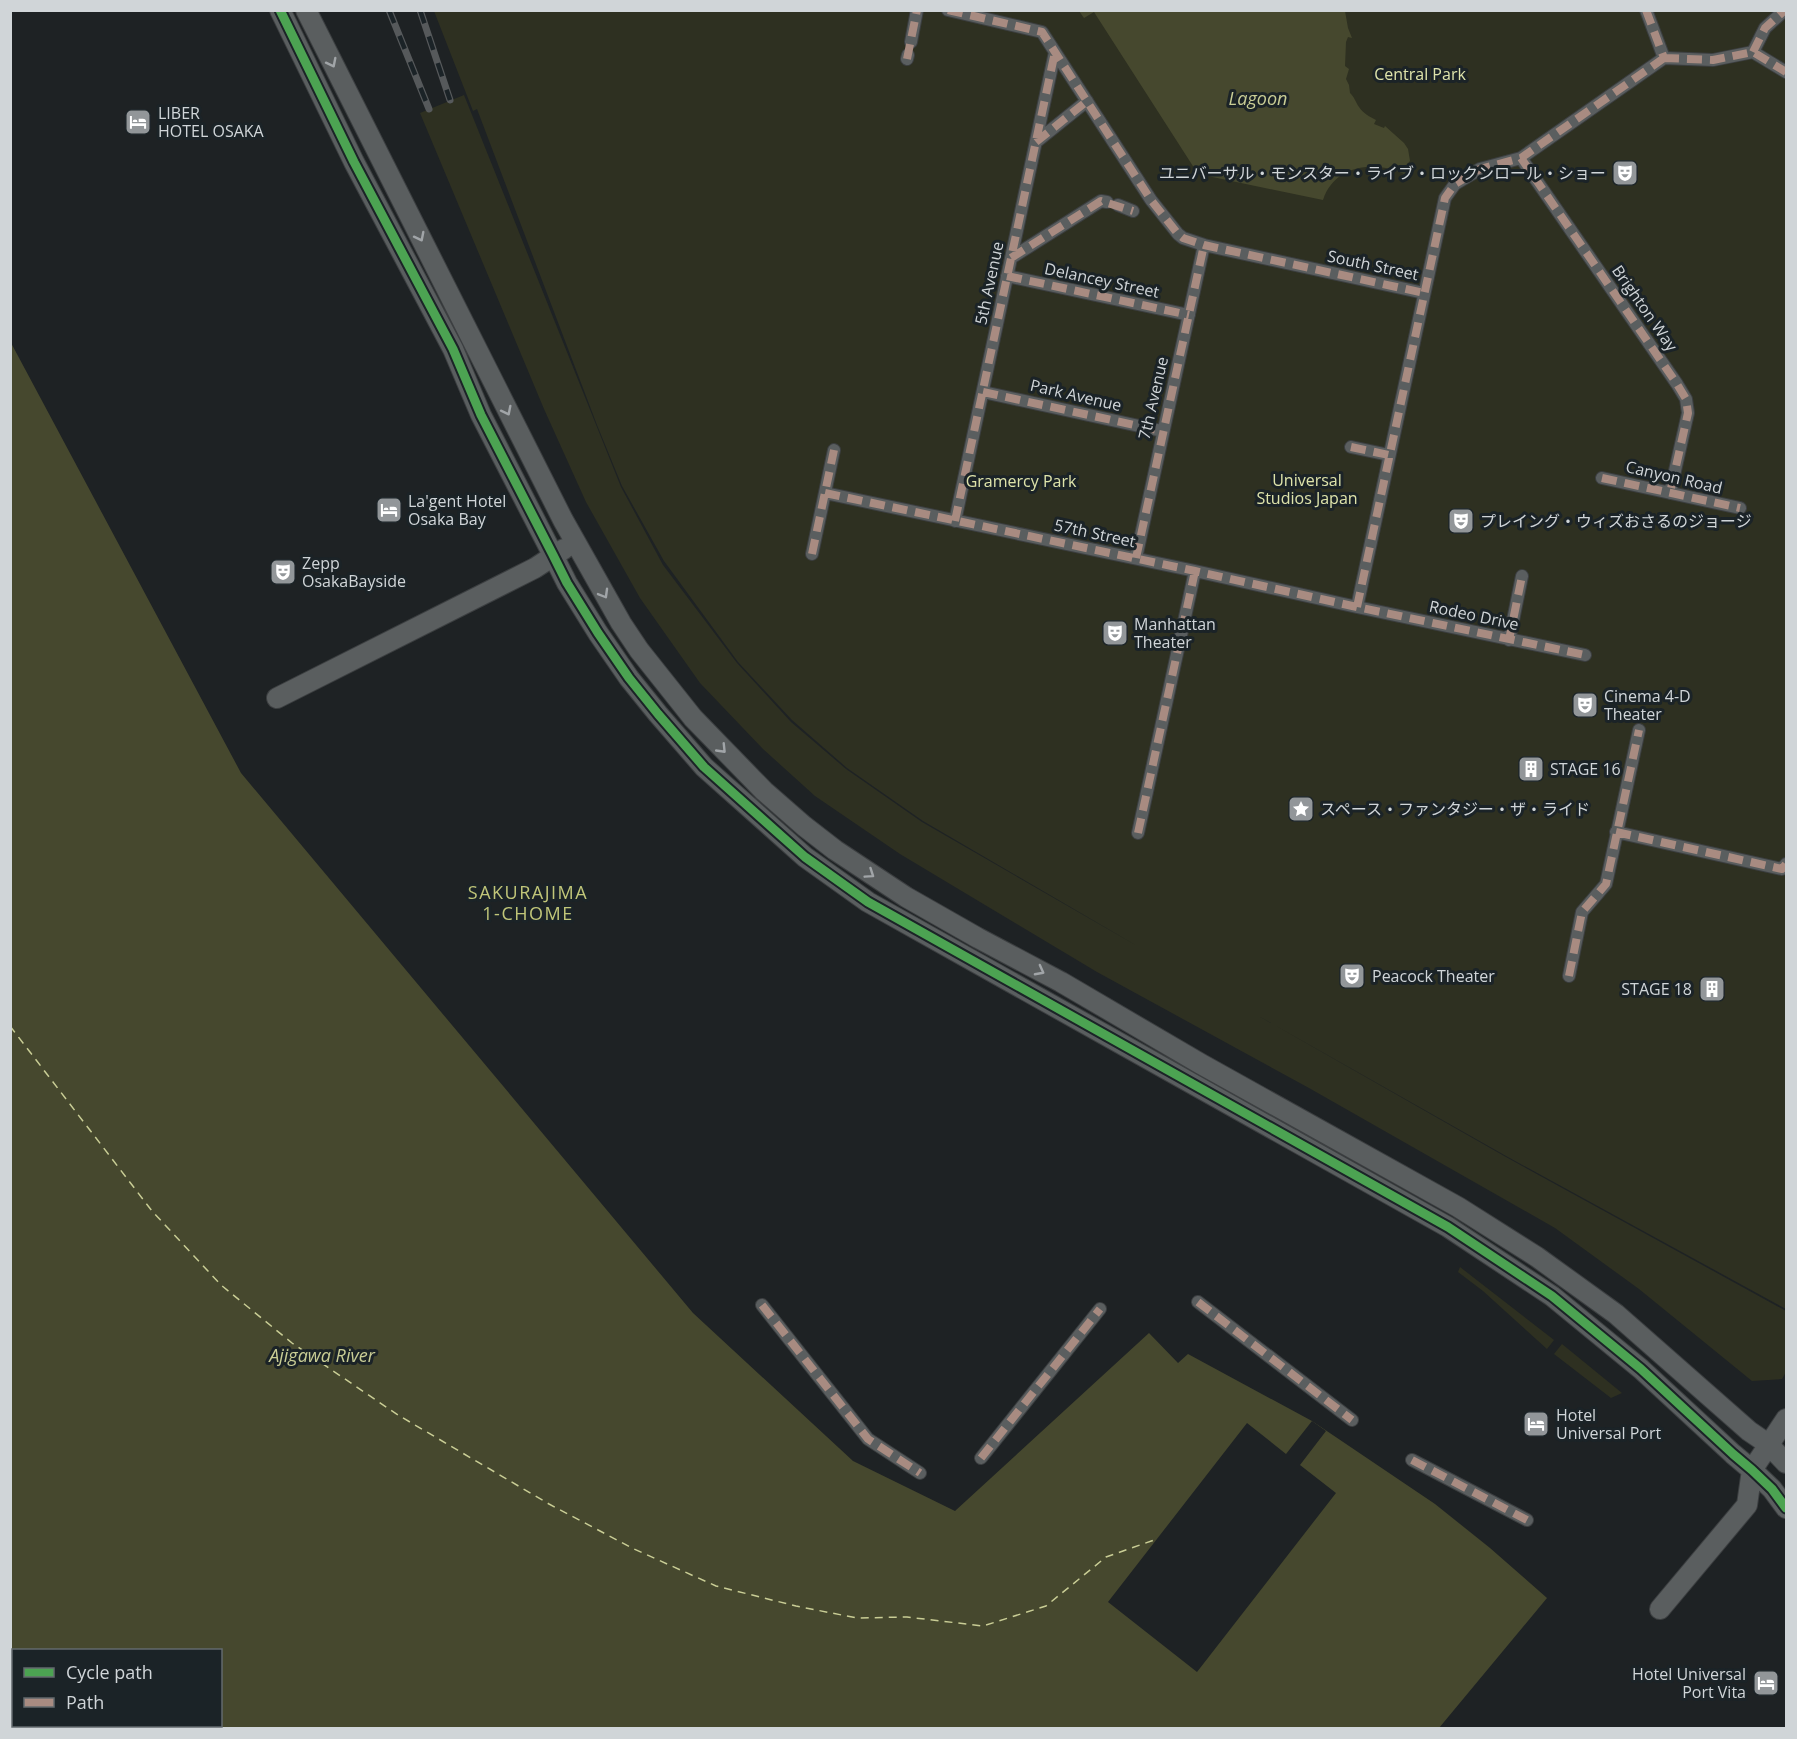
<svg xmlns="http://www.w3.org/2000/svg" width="1797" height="1739" font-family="'Open Sans','Noto Sans JP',sans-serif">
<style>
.green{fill:#2e3021}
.water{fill:#46482e;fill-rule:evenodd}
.pier{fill:#1e2224}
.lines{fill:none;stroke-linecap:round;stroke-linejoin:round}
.ferry{stroke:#c9cd95;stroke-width:1.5;stroke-dasharray:8 6;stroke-linecap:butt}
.pedestrian-casing{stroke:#3c3f41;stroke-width:14}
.tertiary-casing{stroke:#3c3f41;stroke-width:22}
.pedestrian{stroke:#5a5e5f;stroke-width:12}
.tertiary{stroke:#5a5e5f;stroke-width:20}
.rail-casing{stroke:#56595b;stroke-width:7}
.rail{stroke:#1b2327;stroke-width:4.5;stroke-dasharray:14;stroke-linecap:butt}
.quiet{stroke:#a88b81;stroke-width:8;stroke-dasharray:15 8;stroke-linecap:butt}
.cycleway-casing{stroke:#1b2327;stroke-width:13}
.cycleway{stroke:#4ca352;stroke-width:9}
.oneway{stroke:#a1a5a8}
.labels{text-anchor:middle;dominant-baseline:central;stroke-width:6;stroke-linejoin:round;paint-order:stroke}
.park-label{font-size:16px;fill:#dee3aa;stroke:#1b2327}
.poi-label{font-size:16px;fill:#d0d5d8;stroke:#1b2327;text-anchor:start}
.street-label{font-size:16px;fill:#d0d5d8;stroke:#1b2327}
.water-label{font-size:18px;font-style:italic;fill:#c9cd95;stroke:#1b2327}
.neighbourhood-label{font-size:18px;letter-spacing:1.5px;fill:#c1c679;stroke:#1b2327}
</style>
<rect width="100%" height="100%" fill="#1e2224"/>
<!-- green -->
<path class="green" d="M434,11H1786V1309L1506,1156L1255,1014L1506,1157L1786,1311V1372L1782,1379L1752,1381L1639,1289L1555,1228L1309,1088L1097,972L900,854L815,796L763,749L700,683L640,598L586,502L544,409L420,113L464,95L621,487L663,565L737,663L791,722L846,769L922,822L1139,947L923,821L847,768L792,720L738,662L664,561L622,486L597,425L477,109L473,111Z
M1460,1267L1554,1340L1547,1349L1483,1291L1458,1272Z
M1562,1344L1622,1393L1611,1398L1554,1354Z"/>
<!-- water -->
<path class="water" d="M1079,11H1345L1348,28L1352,38L1348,37L1346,42L1345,66L1349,69L1346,79L1349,85L1350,93C1355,98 1355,101 1359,107C1363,113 1370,117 1376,120L1374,124L1384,128L1385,126L1404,143L1408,149L1410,161L1407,164V171H1410L1408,176C1378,160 1335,163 1323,200L1198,174L1094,12L1084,18Z
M10,341L241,773L693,1313L853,1461L955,1511L1149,1333L1178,1363L1188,1354L1312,1421L1435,1504L1490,1548L1547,1598L1439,1728H11ZM14,1650H220V1726H14Z"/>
<!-- pier -->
<path class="pier" d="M1312,1421L1326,1431L1300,1465L1336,1493L1197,1672L1108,1602L1247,1423L1286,1454Z"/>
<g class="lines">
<!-- ferry -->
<path class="ferry" d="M10,1026L152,1211L221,1285L292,1343L398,1415L549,1504L634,1549L716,1586L796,1606L857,1618L907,1617L983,1626L1046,1606L1106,1557L1157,1539"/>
<!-- pedestrian casing -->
<g class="pedestrian-casing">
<path id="pedestrian" d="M948,10L1042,32L1151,200L1178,234L1183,238L1204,245L1424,293
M1646,10L1664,58
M911,42L917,10
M1753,52L1765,28L1785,10
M1664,58L1713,60L1753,52L1786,72
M907,59L908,55
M1036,142L1087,101
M1521,158L1677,384L1686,399L1688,413L1670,493
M1118,205L1133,211
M1011,258L1101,201L1107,202
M1007,276L1189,315
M983,392L1162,431
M1351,447L1389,455
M1602,478L1740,508
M825,493L1195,571L1357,607L1585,655
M955,521L1055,52
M812,554L834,450
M1136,558L1204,245
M1357,607L1445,198L1455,184L1480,169L1521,158L1664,58
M1509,640L1522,576
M1616,832L1782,869L1786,864
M1138,833L1195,571
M1569,976L1582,912L1606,884L1639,730
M1198,1302L1352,1420
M762,1305L868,1439L920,1473
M981,1458L1100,1309
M1412,1460L1527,1520"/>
</g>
<!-- tertiary casing -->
<g class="tertiary-casing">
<path id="tertiary" d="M280,10L354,162L453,349L481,415L553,555L567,583L598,633L629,678L658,714L704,767L805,857L868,902L1448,1227L1552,1296L1641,1369L1733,1454L1752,1470L1772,1489L1786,1508
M306,10L563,520L621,623L639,650L693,718L764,791L804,826L835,850L906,897L978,938L1061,982L1201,1064L1458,1207L1537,1257L1616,1314L1749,1431L1768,1444L1786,1463
M277,698L535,568L564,549
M1660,1609L1747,1505L1752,1470L1786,1419"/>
</g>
<!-- pedestrian -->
<use href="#pedestrian" class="pedestrian"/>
<!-- tertiary -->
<use href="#tertiary" class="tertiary"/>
<!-- rail casing -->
<g class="rail-casing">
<path id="rail" d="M389,10L429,109
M420,10L450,100"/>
</g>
<!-- rail -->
<use href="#rail" class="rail"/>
<!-- quiet -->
<path class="quiet" d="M948,10L1042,32L1151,200L1178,234L1183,238L1204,245L1424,293
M1646,10L1664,58
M1753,52L1765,28L1785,10
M1664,58L1713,60L1753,52L1786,72
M907,59L917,10
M1036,142L1087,101
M1521,158L1677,384L1686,399L1688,413L1670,493
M1011,258L1101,201L1133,211
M1007,276L1189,315
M983,392L1162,431
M1351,447L1389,455
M1602,478L1740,508
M825,493L1195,571L1357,607L1585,655
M955,521L1055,52
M812,554L834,450
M1136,558L1204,245
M1357,607L1445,198L1455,184L1480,169L1521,158L1664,58
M1509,640L1522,576
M1616,832L1782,869L1786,864
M1138,833L1195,571
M1569,976L1582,912L1606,884L1639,730
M1198,1302L1352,1420
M762,1305L868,1439L920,1473
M981,1458L1100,1309
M1412,1460L1527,1520"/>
<!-- cycleway casing -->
<g class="cycleway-casing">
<path id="cycleway" d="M280,10L354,162L453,349L481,415L553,555L567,583L598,633L629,678L658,714L704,767L805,857L868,902L1448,1227L1552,1296L1641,1369L1733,1454L1752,1470L1772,1489L1786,1508"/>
</g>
<!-- cycleway -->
<use href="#cycleway" class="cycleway"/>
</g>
<!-- one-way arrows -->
<defs><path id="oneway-chevron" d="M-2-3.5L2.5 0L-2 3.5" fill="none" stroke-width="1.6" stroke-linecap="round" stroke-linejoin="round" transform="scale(1.5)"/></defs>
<g class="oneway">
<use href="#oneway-chevron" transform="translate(332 63) rotate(63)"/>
<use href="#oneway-chevron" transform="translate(420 237) rotate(63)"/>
<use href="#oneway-chevron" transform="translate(507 411) rotate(63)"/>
<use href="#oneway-chevron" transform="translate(604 594) rotate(60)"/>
<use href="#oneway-chevron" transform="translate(722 749) rotate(46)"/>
<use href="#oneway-chevron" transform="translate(870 874) rotate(34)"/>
<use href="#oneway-chevron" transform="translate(1040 971) rotate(28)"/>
</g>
<!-- icons -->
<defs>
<g id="hotel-square" transform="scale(1.35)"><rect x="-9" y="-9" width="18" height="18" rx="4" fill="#929699" stroke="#1b2327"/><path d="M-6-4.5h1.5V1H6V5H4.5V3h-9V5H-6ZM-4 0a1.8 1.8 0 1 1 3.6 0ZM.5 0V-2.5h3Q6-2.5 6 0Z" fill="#fff"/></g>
<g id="theatre-square" transform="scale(1.35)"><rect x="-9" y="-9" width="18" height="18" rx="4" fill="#929699" stroke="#1b2327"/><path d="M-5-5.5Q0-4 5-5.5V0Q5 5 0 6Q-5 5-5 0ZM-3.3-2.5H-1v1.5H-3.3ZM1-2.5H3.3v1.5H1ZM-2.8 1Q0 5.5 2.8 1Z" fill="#fff"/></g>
<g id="building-square" transform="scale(1.35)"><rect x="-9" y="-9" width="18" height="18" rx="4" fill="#929699" stroke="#1b2327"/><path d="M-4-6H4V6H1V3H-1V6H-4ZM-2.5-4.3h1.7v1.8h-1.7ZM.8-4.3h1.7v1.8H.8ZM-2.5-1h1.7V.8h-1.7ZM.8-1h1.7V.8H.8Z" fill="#fff"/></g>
<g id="sight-square" transform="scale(1.35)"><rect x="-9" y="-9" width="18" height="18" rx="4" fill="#929699" stroke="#1b2327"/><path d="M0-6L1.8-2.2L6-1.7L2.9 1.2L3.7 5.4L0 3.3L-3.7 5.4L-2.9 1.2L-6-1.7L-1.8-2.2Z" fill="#fff"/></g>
</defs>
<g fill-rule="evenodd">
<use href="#hotel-square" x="138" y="122"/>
<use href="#theatre-square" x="1625" y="173"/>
<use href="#hotel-square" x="389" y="510"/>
<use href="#theatre-square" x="1461" y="521"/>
<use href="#theatre-square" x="283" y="572"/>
<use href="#theatre-square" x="1115" y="633"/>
<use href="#theatre-square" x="1585" y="705"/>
<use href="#building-square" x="1531" y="769"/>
<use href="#sight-square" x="1301" y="809"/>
<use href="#theatre-square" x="1352" y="976"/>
<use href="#building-square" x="1712" y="989"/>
<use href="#hotel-square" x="1536" y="1424"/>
<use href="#hotel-square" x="1766" y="1683"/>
</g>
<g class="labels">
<!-- park labels -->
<g class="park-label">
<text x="1420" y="74">Central Park</text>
<text x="1307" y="480">Universal<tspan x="1307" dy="18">Studios Japan</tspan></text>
<text x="1021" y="481">Gramercy Park</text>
</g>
<!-- poi labels -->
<g class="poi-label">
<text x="158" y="113">LIBER<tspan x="158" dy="18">HOTEL OSAKA</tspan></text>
<text x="1606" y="173" text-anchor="end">ユニバーサル・モンスター・ライブ・ロックンロール・ショー</text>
<text x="408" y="501">La'gent Hotel<tspan x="408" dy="18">Osaka Bay</tspan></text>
<text x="1480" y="521">プレイング・ウィズおさるのジョージ</text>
<text x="302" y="563">Zepp<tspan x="302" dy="18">OsakaBayside</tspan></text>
<text x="1134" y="624">Manhattan<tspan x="1134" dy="18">Theater</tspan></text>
<text x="1604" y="696">Cinema 4-D<tspan x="1604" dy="18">Theater</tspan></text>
<text x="1550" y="769">STAGE 16</text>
<text x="1320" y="809">スペース・ファンタジー・ザ・ライド</text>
<text x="1372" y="976">Peacock Theater</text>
<text x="1692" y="989" text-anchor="end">STAGE 18</text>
<text x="1556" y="1415">Hotel<tspan x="1556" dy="18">Universal Port</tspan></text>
<text x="1746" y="1674" text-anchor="end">Hotel Universal<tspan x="1746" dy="18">Port Vita</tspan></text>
</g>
<!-- street labels -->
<g class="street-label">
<text transform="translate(1373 265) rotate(12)">South Street</text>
<text transform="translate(1102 280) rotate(12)">Delancey Street</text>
<text transform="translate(989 283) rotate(-78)">5th Avenue</text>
<text transform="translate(1645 308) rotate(55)">Brighton Way</text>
<text transform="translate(1076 395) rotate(13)">Park Avenue</text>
<text transform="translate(1153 398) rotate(-77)">7th Avenue</text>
<text transform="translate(1674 477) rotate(13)">Canyon Road</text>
<text transform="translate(1095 533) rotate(12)">57th Street</text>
<text transform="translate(1474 615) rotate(12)">Rodeo Drive</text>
</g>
<!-- water labels -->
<g class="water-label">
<text x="1258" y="98">Lagoon</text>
<text x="322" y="1355">Ajigawa River</text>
</g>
<!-- neighbourhood labels -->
<g class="neighbourhood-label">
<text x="528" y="892">SAKURAJIMA<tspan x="528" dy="21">1-CHOME</tspan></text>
</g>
</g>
<!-- border -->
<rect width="1797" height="1739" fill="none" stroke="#d0d5d8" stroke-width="24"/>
<!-- legend -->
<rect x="12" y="1649" width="210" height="78" fill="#1b2327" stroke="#636a6e" stroke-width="1.5"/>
<rect x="24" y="1668" width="30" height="9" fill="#4ca352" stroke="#636a6e" stroke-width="1.5"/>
<text x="66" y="1679" font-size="18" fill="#d0d5d8">Cycle path</text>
<rect x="24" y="1698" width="30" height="9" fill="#a88b81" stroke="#636a6e" stroke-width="1.5"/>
<text x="66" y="1709" font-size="18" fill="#d0d5d8">Path</text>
</svg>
